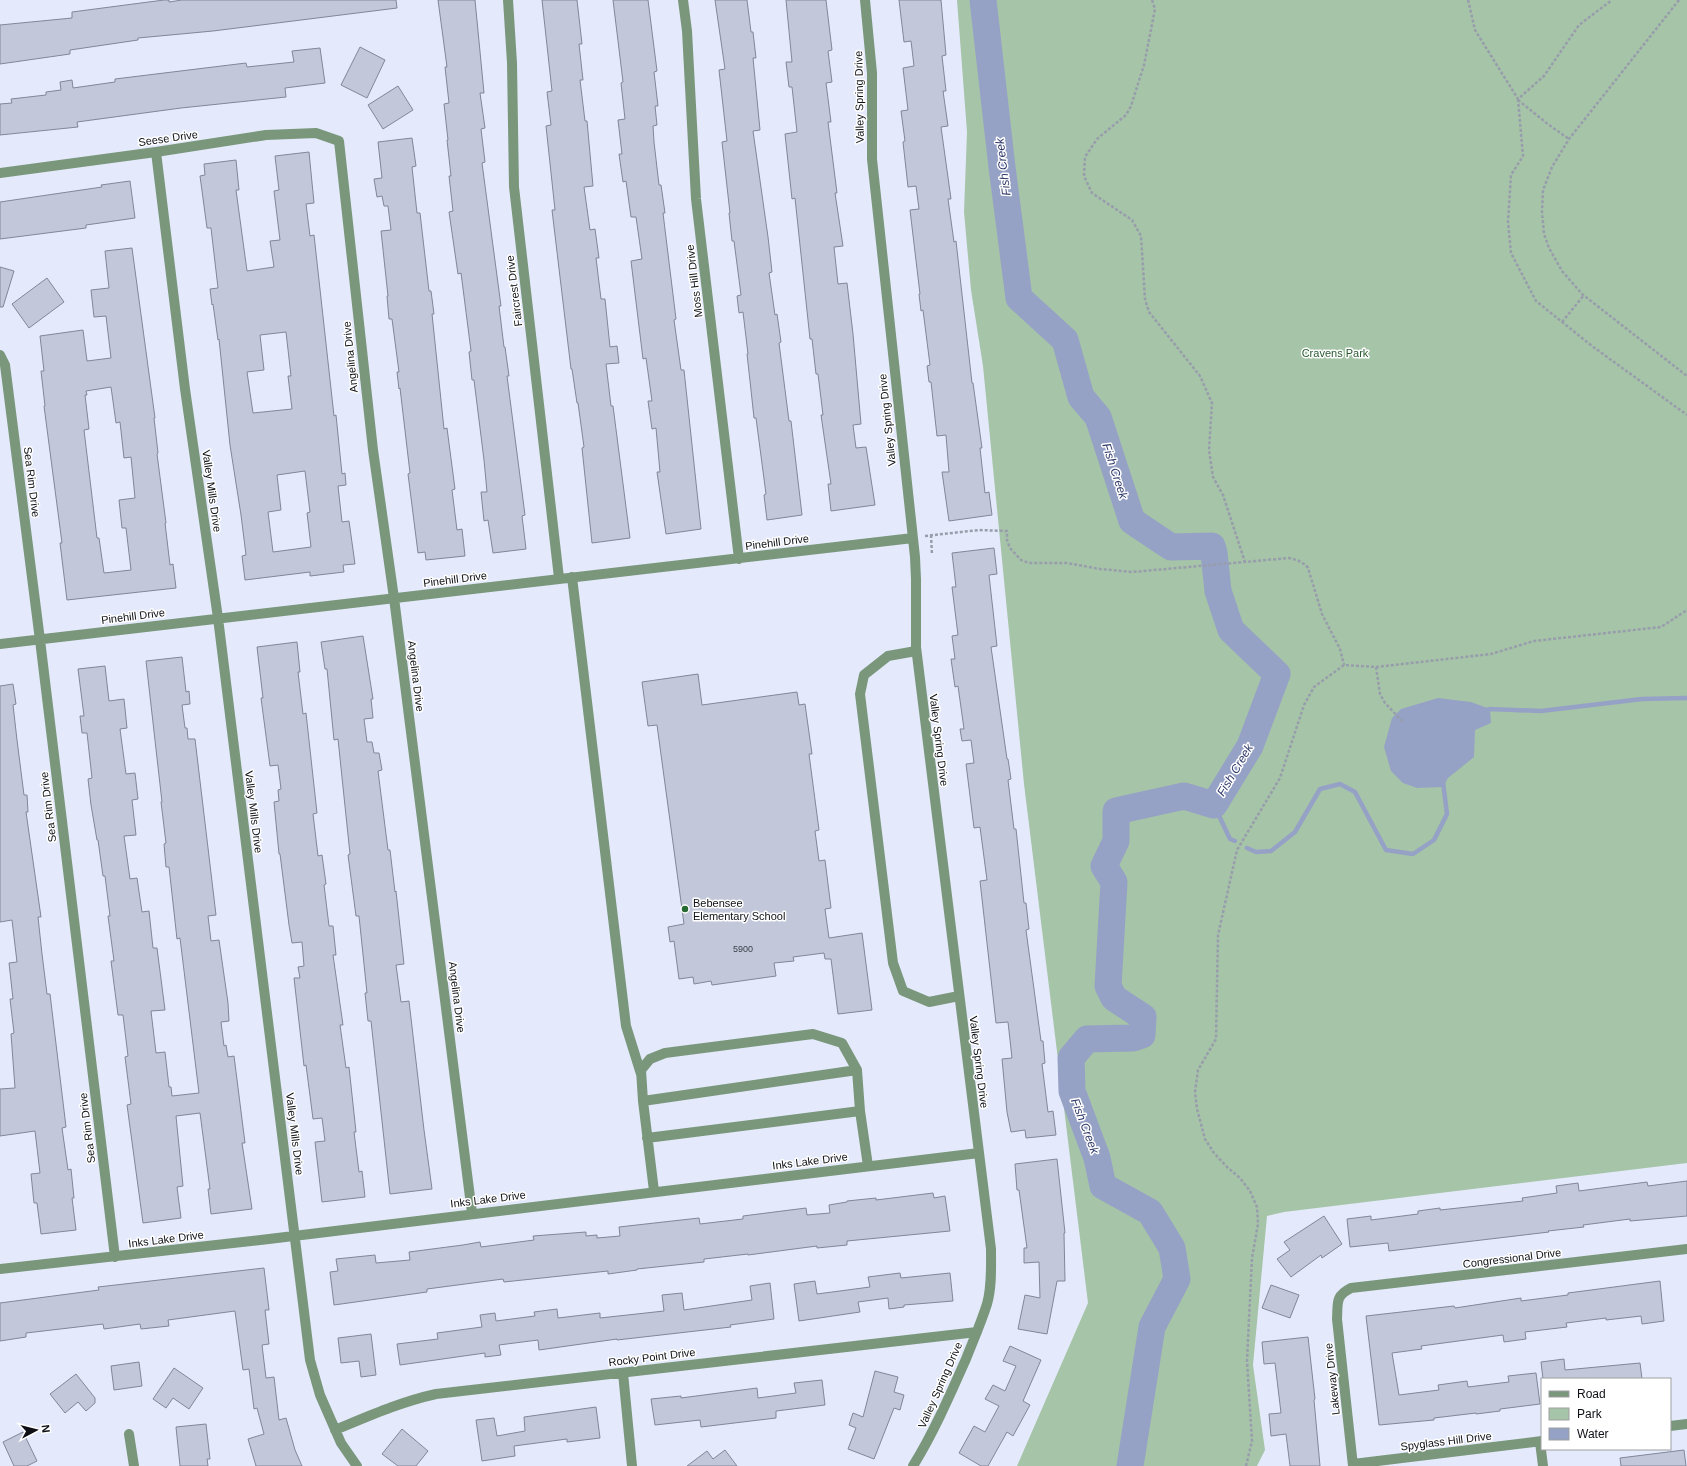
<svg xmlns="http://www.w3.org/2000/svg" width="1687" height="1466" font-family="Helvetica,sans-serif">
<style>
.green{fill:#a6c4a8}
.water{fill:#96a1c6}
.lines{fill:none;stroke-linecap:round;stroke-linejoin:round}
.stream{stroke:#96a1c6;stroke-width:4.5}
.river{stroke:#96a1c6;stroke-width:27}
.building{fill:#c2c8da;stroke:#818798;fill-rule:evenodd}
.path{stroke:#989dab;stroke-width:2.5;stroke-dasharray:3 2;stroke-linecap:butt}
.minor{stroke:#7a977c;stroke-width:10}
.poi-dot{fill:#276933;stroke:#fff;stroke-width:1.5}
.labels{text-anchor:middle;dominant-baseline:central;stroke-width:3;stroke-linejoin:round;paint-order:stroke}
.number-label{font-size:9px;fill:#3a3d46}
.street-label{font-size:11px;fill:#0d0f15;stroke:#fff}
.park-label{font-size:11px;fill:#28582f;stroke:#fff}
.poi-label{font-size:11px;fill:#0d0f15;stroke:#fff;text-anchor:start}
.water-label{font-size:12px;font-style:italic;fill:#2e3969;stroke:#fff}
</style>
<rect width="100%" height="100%" fill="#e4eafc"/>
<!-- green -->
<path class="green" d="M957,0H1687V1163L1284,1212L1267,1216L1253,1365L1265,1450L1257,1466H1017L1088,1303L1024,784L983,366L971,290L964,212L967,132Z"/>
<!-- water -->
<path class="water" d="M1438,698L1471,702L1490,709L1491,723L1475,730L1474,757L1448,778L1443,787L1417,788L1403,783L1391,771L1384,747L1392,718L1401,709Z"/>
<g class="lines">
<!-- stream -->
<path class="stream" d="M1484,711L1490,709L1541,711L1642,699L1687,698
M1214,805L1230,839L1235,841
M1247,848L1256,852L1271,851L1295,832L1320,789L1340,784L1355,792L1386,850L1413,854L1434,840L1447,814L1443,782"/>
<!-- river -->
<path class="river" d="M983,0L1002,167L1019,298L1065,340L1081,397L1098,417L1132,521L1171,547L1212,546L1214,553L1218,591L1231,630L1277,674L1250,746L1214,805L1184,796L1116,811V841L1104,866L1114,882L1108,986L1114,998L1143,1017L1142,1035L1133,1038L1087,1039L1071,1058L1072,1091L1097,1158L1103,1186L1150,1212L1172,1248L1177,1279L1152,1327L1130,1466"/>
</g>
<!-- building -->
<path class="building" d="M164,0H169V2L182,0H396L397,8L213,31L138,38V40L70,50V54L0,64V25L72,18V12Z
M438,0H475L484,93H480L485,128L481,129L485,162L482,163L501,306H499L504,347H505L509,376H507L525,515L522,516L526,549L493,553L488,520L484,521L481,492H487L484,460L474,380H472L469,352L471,351L461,273L458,274L449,212L453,211L449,176H451L447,140H448L444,104L449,103L445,67H447Z
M542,0H577L582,44H579L583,80H580L585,121H587L593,186L584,187L590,230L595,229L599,258H596L601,299H605L610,347L617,346L619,363L606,364L611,406H613L630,538L592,543L582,448L584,447L578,403H577L572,369H571L552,210H555L546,126L551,125L547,92L552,91Z
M613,0H648L657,71L654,72L658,106H655L657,125L653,126L654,142L659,185H661L665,213H663L676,319L674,320L681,370H684L701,529L666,534L657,472H660L656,428L652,429L648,401H652L646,358L643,359L631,261L642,259L636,217H631L626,181L623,182L619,154H622L618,120L625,119L621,83L623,82Z
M715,0H747L751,32H753L756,58H753L760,130L753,131L768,237L772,272L769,273L775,315L777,314L781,342L779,343L789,421H791L802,515L767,520L764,495L766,494L756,418H754L751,390L747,354H748L743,312L739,313L737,296L741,295L734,241H732L729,213H730L722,142L727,141L719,70L725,69Z
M786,0H826L832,50L828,51L832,82L826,83L831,122H828L837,193H835L843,246L834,247L838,284L847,283L853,334L861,424L853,425L856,448L866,447L875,505L831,511L828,484H831L821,415H823L818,374H816L812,339H810L795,198L792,199L785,134L797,132L792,87H789L786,62H792Z
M899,0H941L946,55L942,56L946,91H943L948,126L941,127L951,199H948L954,242L956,241L972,383H973L978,419L982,448H980L985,493L989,492L992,515L949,521L942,472H949L946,435L937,436L931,382H929L927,366L930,365L923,310L921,311L919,294H920L910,210L919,209L916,186L908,187L903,142L905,141L901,111L908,110L903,68L914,66L911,41L904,42Z
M360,47L385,60L367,98L341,85Z
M320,48L325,83L285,88L286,97L181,108L77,122L78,127L0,135V104L12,103L11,99L46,95V92L61,90L60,82L72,80L73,88L115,82V79L246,63L247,67L294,62L292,51Z
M398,86L413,110L383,129L368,105Z
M412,138L416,166L412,167L417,213H420L429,291H431L434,314H432L444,429L447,428L455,489L452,490L457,530L462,529L465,556L426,560L425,552L418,553L408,474L410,473L400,388L399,389L397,372H399L392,319H389L387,296H388L381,231L391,230L388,206H384L382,196L377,197L374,179L382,178L378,142Z
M309,152L314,203L306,204L310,236L314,235L334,416L336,415L342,474L345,473L346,485L338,486L342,522L349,521L355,564L343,565L344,572L310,576V572L245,580L242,556L246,555L241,515L230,445L219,339L218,340L213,304L212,305L210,289L218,288L211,228H207L200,176L205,175L204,164L236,160L239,190H236L247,271L274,267L270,241L280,240L274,191L279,190L275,156ZM286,332L291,376H288L292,409L253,413L247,372L264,370L260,335ZM305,471L310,512L307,513L311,547L273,552L268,512L281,510L277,475Z
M130,181L135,218L86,225V228L0,239V202L102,187L101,185Z
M132,248L155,418H154L158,453L157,454L166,523H165L170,565L173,564L176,588L67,600L60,543H62L44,406H45L41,371H44L40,336L83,330L87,361L111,358L106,316L94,317L91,290L109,288L105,251ZM111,387L116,423L120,422L124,458L131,457L135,498L119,500L122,528H126L131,570L104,573L99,538H97L84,430L89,429L85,395H87L86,391Z
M0,267L14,271L3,307H0Z
M47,278L64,302L29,328L12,304Z
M994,548L997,574L989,575L997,646L991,647L1007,759H1008L1011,779L1008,780L1014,829H1016L1024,903H1026L1029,929L1026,930L1041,1041H1043L1045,1063L1042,1064L1048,1112L1053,1111L1056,1135L1026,1138L1025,1130L1011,1132L1007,1112L1002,1059L1012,1058L1008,1022L996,1023L980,881L987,880L980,827L974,828L966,764L974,763L971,740L962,741L960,729H964L958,686L955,687L951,659H955L952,636L958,635L952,587H956L952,553Z
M363,636L373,699H371L373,718L364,719L367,742H372L374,753H379L382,770L378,771L388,850H390L395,892L396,891L404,964L396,965L401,1002L409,1001L424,1130L432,1189L390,1194L371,1021H368L365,993H367L359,916H356L348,855L350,854L338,739L334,740L327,669H325L321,642Z
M297,642L300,672H298L303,714L306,713L317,813L313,814L318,856L322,855L326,884L324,885L329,926H333L336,955H333L343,1025H340L346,1068L349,1067L356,1132H354L359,1172L362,1171L365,1197L322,1202L315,1142L325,1141L322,1118L313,1119L306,1065L304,1066L294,978H300L298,967L304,966L302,942L292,943L289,925L280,854H279L274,802L279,801L278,790L281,789L278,765L270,766L261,698H263L257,647Z
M182,657L186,692L189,691L190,704L182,705L185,728H187L188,739H195L216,915L208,916L211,941L219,940L228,1003L229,1021L221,1022L224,1046L226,1045L228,1057L234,1056L245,1143H242L252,1209L211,1214L208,1189H210L200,1113L176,1116L183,1186L177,1187L181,1218L143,1223L127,1105L131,1104L125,1057L128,1056L123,1015H118L111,961H114L108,916H110L105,876H103L98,840H97L91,805L88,779L92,778L87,733H82L80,716H84L78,669L105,666L109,701L124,699L127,728L120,729L126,774L135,773L138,799L132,800L136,835L124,836L130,879L137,878L142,912L149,911L153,948H157L165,1010L151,1011L156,1053L165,1052L169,1087H171L172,1096L199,1093L180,938L177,939L169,867H166L164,844L166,843L161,802H162L146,661Z
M698,674L702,705L797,692L799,705L805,704L812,754H809L819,830L815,831L819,861L825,860L831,908L825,909L829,938L862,933L872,1010L838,1014L831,959H825L824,953L793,957L794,961L774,963L776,976L712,985L711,981L694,984L693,977L679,979L674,941L670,942L668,927L684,924L657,725L648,726L642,682Z
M13,684L16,704L13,705L17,740L24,795H27L28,812H26L41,917H38L42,954L47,994H50L66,1127L62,1128L68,1170L71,1169L74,1198H72L76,1230L41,1234L37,1203H34L31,1174L40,1173L35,1131L0,1136V1089L15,1088L11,1034L14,1033L10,999H13L9,963L17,962L12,920L0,922V686Z
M1057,1159L1065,1233H1064L1065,1281H1057L1047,1334L1018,1329L1025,1295L1040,1298L1039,1262L1024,1263V1248H1027L1019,1190H1017L1015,1164Z
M1687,1181V1216L1630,1221V1219L1583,1225L1584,1227L1548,1231L1549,1232L1389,1251L1388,1243L1350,1247L1347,1219L1371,1216V1220L1418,1214V1211L1440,1208V1210L1523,1201L1522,1198L1557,1193L1556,1186L1578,1183L1579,1191L1647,1182L1648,1186Z
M933,1193L934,1198L945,1196L950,1231L847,1241V1245L817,1248V1246L748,1255V1254L704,1259V1262L637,1269V1270L608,1274V1271L504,1282L503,1279L427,1289V1292L334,1305L330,1272L338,1271L336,1259L375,1255L376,1263L410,1260L409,1252L463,1245L480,1242L481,1247L534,1240L533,1236L586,1232V1236L597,1235V1238L620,1236L619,1227L699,1218L700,1224L743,1219V1216L806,1208L807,1215L830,1213L829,1205L847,1202V1201L876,1198V1200Z
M1324,1216L1342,1244L1322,1258L1321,1255L1291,1277L1277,1259L1290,1250L1284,1242Z
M264,1268L269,1310H265L269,1344L262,1345L266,1378L274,1377L279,1420L286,1418L295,1450L302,1466H256L248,1439L264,1434L257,1408L254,1409L249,1369L243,1370L235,1311L168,1320L169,1326L141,1329L140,1324L104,1329L103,1324L26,1333V1337L0,1341V1303L99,1290L98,1287Z
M900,1273L901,1278L950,1273L953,1301L904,1305V1307L889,1309L888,1298L858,1302L860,1312L799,1321L794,1284L815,1281L817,1294L870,1287L868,1277Z
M1660,1281L1664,1321L1642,1324L1641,1316L1606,1320V1318L1566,1323L1567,1327L1525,1332L1526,1339L1504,1342L1503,1335L1421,1346L1422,1349L1392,1353L1399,1395L1439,1390L1438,1385L1467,1381L1468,1387L1509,1382L1508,1376L1536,1373L1540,1404L1500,1409V1411L1476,1414V1413L1434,1418V1420L1379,1425L1366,1316L1454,1306L1455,1308L1521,1298V1301L1568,1295V1293Z
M770,1283L774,1319L730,1325L731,1327L617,1340V1339L539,1350L538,1340L499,1345L501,1355L485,1357V1353L400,1365L397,1344L438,1339L437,1333L482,1327L480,1315L495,1313L496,1321L535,1316L534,1312L557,1309L558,1318L600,1313V1318L664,1311L662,1295L682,1293L684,1310L752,1300L750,1286Z
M1271,1285L1299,1295L1290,1318L1262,1308Z
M371,1334L376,1375L361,1377L359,1361L341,1363L338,1338Z
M1308,1337L1315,1399L1314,1400L1320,1466H1290L1286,1434L1271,1436L1269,1414L1281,1413L1275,1363L1264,1364L1262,1342Z
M1010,1346L1041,1360L1023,1401L1030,1405L1013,1436L1007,1432L988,1466H981L959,1453L974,1426L985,1432L999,1406L985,1399L993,1385L1005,1391L1016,1366L1003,1361Z
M1564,1359L1565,1370L1640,1363L1642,1379H1543L1541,1362Z
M139,1362L142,1386L114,1390L111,1366Z
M174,1368L203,1388L189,1409L173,1398L166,1408L153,1399Z
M875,1371L898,1377L894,1392L904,1395L900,1410L894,1408L874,1459L848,1449L856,1428L849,1425L853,1413L863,1417Z
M76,1374L95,1398V1403L86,1411L78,1402L65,1413L50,1394Z
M822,1380L825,1405L776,1411V1418L701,1427L700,1420L655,1425L651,1399L681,1396V1398L757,1388L758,1398L796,1393L794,1383Z
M596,1407L600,1438L567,1442V1439L514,1446L515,1456L482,1461L476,1420L494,1418L497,1436L525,1431L524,1417Z
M206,1424L210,1459H207L208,1466H180L176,1427Z
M402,1429L428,1451L416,1466H398L382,1454Z
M23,1432L37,1461L27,1466H14L3,1442Z
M725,1450L737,1466H687L707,1451L713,1459Z
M1684,1450L1686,1466H1621L1620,1458Z"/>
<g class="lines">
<!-- path -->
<path class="path" d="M1152,0L1155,9L1144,65L1131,106L1126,115L1097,139L1085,157L1084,176L1092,193L1132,220L1141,236L1145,299L1149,312L1200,376L1212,403L1209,450L1213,477L1223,495L1245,562
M1468,0L1475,30L1518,99L1544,76L1579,25L1612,0
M1679,0L1569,139L1552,167L1543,190L1542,212L1544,234L1549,248L1562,271L1582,294L1687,376
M1518,99L1523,156L1511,175L1508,222L1511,253L1536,301L1592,346L1687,415
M1518,100L1549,125L1569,139
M1562,322L1584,295
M931,535L932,555
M925,536L979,530L1007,531V540L1010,548L1021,560L1029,563H1067L1100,569L1132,572L1289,558C1298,560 1303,562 1308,568L1322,614L1340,649L1344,665
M1376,667L1380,694L1385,703L1404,723
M1246,1466L1252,1441L1247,1361L1252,1258L1258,1224L1257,1207L1250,1191L1240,1178L1227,1167L1214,1153L1205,1139L1197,1109L1195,1092L1198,1070L1216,1039L1218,935L1237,850L1280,778L1304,705L1314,687L1344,665L1376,667L1491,654L1534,641L1661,627L1687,610"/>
<!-- minor -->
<path class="minor" d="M508,0L512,63L514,187L559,578
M683,0L687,31L696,199L739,559
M865,0L872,73V159L915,557L916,579V647L991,1249C991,1267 992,1287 987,1304C981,1323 973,1341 966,1359C950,1395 934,1432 913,1466
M156,152L185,389L218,618L310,1360L320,1395L341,1443L357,1466
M0,173L156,152L266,135L316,133L339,141L373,450L394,598L472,1213
M0,355L5,365L40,640L115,1257
M572,577L626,1026L641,1074
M0,644L913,538
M916,651L888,656L864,675L860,694L893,963L903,991L929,1002L959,996
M643,1101L857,1070
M647,1138L860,1111
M654,1191L643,1101L641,1070L650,1059L665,1053L813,1034L842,1043L857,1070L860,1111L868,1166
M0,1269L269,1239L979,1153
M623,1373L632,1466
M1670,1426L1687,1424
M335,1430C369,1416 400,1402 436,1394L977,1332
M129,1434L134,1466
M1540,1442L1543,1466
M1353,1464L1542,1441
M1353,1466L1337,1319C1338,1303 1335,1296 1351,1288L1687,1249"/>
</g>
<!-- markers -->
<circle class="poi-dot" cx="685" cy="909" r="4"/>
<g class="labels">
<!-- number labels -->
<g class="number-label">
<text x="743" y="949">5900</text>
</g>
<!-- street labels -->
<g class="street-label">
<text transform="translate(859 97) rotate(-91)">Valley Spring Drive</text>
<text transform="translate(168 138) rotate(-8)">Seese Drive</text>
<text transform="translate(694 281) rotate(-97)">Moss Hill Drive</text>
<text transform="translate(514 291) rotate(-97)">Faircrest Drive</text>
<text transform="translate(350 357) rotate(-96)">Angelina Drive</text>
<text transform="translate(887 420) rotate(-96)">Valley Spring Drive</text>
<text transform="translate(32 482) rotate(83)">Sea Rim Drive</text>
<text transform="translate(212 491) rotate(82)">Valley Mills Drive</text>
<text transform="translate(777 542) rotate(-7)">Pinehill Drive</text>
<text transform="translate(455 579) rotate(-7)">Pinehill Drive</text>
<text transform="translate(133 616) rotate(-7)">Pinehill Drive</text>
<text transform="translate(416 676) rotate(83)">Angelina Drive</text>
<text transform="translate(939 740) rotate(83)">Valley Spring Drive</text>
<text transform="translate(48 807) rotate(-97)">Sea Rim Drive</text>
<text transform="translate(254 812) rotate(83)">Valley Mills Drive</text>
<text transform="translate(457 997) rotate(83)">Angelina Drive</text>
<text transform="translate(979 1062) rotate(83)">Valley Spring Drive</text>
<text transform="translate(87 1128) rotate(-97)">Sea Rim Drive</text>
<text transform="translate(295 1134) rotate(83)">Valley Mills Drive</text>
<text transform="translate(810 1161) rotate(-7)">Inks Lake Drive</text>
<text transform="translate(488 1199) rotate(-7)">Inks Lake Drive</text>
<text transform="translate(166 1239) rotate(-7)">Inks Lake Drive</text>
<text transform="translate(1512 1258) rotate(-7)">Congressional Drive</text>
<text transform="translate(652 1357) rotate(-7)">Rocky Point Drive</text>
<text transform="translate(1332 1379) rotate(-96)">Lakeway Drive</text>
<text transform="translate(940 1385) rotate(-66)">Valley Spring Drive</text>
<text transform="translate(1446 1441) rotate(-7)">Spyglass Hill Drive</text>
</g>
<!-- park labels -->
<g class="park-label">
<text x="1335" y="353">Cravens Park</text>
</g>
<!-- poi labels -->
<g class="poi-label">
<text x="693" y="903">Bebensee<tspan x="693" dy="13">Elementary School</tspan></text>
</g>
<!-- water labels -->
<g class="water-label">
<text transform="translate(1003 167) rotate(-97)">Fish Creek</text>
<text transform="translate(1115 471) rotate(72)">Fish Creek</text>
<text transform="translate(1235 770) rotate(-59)">Fish Creek</text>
<text transform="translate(1085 1126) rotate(69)">Fish Creek</text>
</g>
</g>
<!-- legend -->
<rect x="1541" y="1378" width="130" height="72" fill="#ffffff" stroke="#9e9fa1"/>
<rect x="1549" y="1391" width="20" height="6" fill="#7a977c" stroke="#9e9fa1"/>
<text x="1577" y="1398" font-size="12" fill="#0d0f15">Road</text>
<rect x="1549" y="1408" width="20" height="12" fill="#a6c4a8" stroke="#9e9fa1"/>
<text x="1577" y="1418" font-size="12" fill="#0d0f15">Park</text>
<rect x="1549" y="1428" width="20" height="12" fill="#96a1c6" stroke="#9e9fa1"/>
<text x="1577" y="1438" font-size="12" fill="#0d0f15">Water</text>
<!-- north arrow -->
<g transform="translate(36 1430) rotate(83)" stroke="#ffffff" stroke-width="3" paint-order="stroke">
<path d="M0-3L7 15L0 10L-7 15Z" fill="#0d0f15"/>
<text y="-6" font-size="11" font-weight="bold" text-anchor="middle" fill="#0d0f15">N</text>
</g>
</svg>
